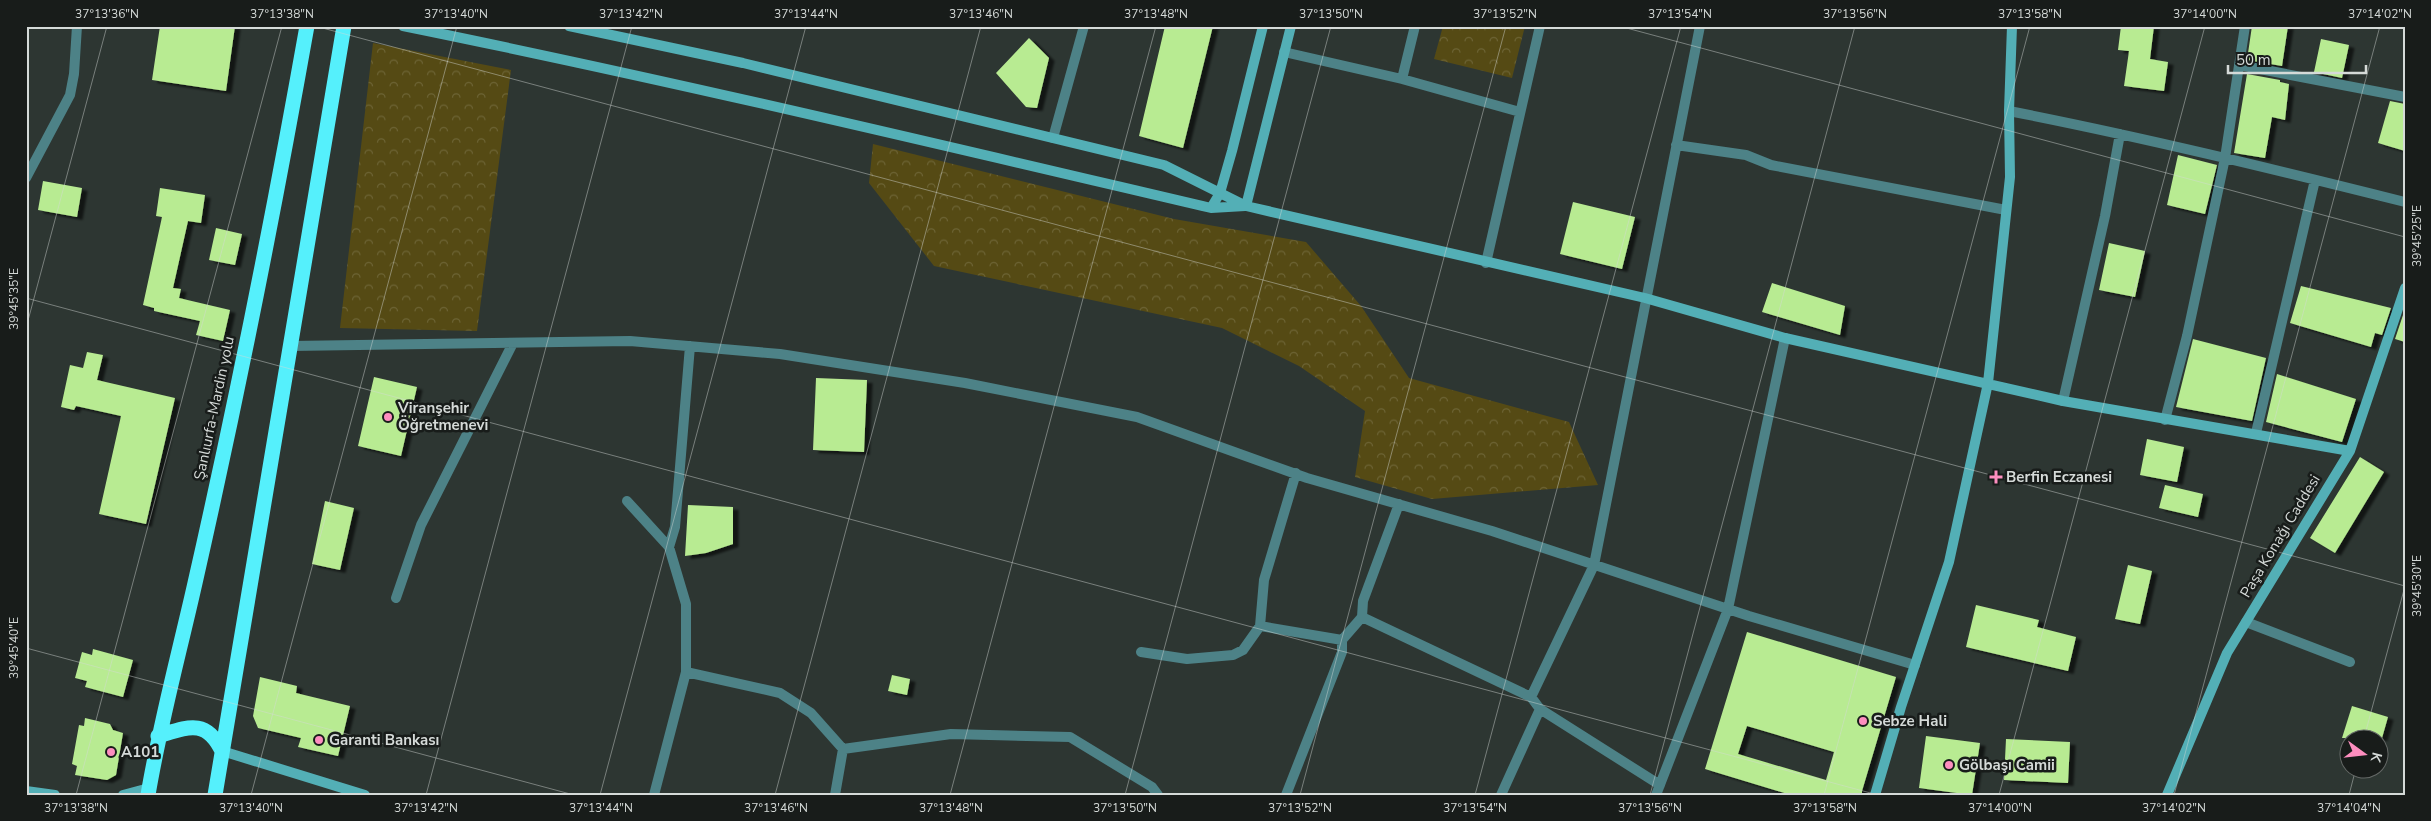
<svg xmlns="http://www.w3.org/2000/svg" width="2431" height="821" font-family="'Nunito Sans',sans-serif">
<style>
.park{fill:url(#park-crowns)}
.building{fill:#b8eb92;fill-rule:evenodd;filter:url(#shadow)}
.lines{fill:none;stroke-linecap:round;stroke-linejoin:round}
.street{stroke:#4d8287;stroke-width:10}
.secondary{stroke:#53afb6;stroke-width:10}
.highway{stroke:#55f0fc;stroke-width:15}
.ticks{fill:none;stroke:#d5dad8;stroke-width:1;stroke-opacity:0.45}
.poi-dot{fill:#fd8ebf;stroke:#181c1a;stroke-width:2}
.labels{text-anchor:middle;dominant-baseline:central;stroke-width:5;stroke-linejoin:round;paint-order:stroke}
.street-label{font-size:15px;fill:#d5dad8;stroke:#181c1a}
.poi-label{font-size:15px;font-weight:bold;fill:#d5dad8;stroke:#181c1a;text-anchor:start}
.neatline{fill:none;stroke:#d5dad8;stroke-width:2}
.ticks-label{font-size:12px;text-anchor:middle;fill:#d5dad8}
</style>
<defs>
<pattern id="park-crowns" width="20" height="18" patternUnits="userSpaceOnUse" patternTransform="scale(1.25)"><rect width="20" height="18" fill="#554a14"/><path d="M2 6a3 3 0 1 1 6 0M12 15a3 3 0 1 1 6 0" fill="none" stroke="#6d6435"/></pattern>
<filter id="shadow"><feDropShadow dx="5.5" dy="3" stdDeviation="1" flood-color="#0009"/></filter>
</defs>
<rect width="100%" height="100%" fill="#2d3632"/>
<!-- park -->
<path class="park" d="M1443,26H1525L1512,78L1434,59Z
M373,43L511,70L477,331L340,328Z
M873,144L1174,219L1306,242L1361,306L1409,378L1569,422L1598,485L1432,499L1355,477L1365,411L1299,366L1222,328L934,266L869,183Z"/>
<!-- building -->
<path class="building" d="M160,26H235L226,91L152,80Z
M1165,26H1213L1183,148L1139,136Z
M2121,26H2154L2150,59L2168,62L2164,91L2124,86L2129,51L2118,50Z
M2252,26H2288L2282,66L2247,60Z
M1029,38L1049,58L1037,108L1026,107L996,73Z
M2321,39L2349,45L2342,78L2314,72Z
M2247,74L2280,80V82L2289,84L2285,120L2272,117L2265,158L2234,153Z
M2390,101L2405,104V151L2378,143Z
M2178,155L2217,165L2205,214L2167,205Z
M43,181L82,188L77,217L38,210Z
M160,188L205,195L201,223L188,221L173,288L181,289L179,298L230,310L223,341L196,335L200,321L154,311V308L143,305L162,217L156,216Z
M1573,202L1635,217L1622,269L1560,254Z
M216,228L242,234L235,265L209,260Z
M2109,243L2145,251L2135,297L2099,290Z
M1772,283L1845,306L1840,335L1762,312Z
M2301,286L2391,308L2382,335L2375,333L2371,347L2290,323Z
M2404,312H2405V342L2395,339Z
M2193,339L2266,358L2252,421L2176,407Z
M87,352L103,355L97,380L175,398L146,524L99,514L121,416L76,406L74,410L61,407L70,365L83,368Z
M2277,374L2356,399L2342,442L2266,422Z
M374,377L417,387L401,456L358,446Z
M816,378L867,380L864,452L813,450Z
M2147,439L2184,447L2177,482L2140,475Z
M2360,457L2384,472L2335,553L2310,538Z
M2165,485L2203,494L2198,517L2159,508Z
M325,501L354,508L340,570L312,564Z
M688,505L733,507V544L706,553L685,556Z
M2128,565L2152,571L2140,624L2115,619Z
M1976,605L2039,620L2037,627L2076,637L2068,671L1966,647Z
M1747,632L1896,677L1862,791V795H1791L1705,769ZM1747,726L1834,752L1826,780L1738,754Z
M93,649L133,660L123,697L85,687L87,681L75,678L82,652L92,655Z
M892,675L910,679L907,695L888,691Z
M260,677L297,686L296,693L350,706L338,756L298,747L301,738L258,728L253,716Z
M2352,706L2388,717L2382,738H2342Z
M85,718L110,724L113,730L123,733L116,775L107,780L75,775L77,766L72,764L79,725L84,726Z
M1926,736L1980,743L1972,795L1919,788Z
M2006,739L2070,742L2068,783L2004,780Z"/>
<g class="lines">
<!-- street -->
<path class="street" d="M1284,52L1402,79L1520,112
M2239,65L2405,97
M1402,79L1415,26
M2009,111C2142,137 2273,169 2405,202
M1053,138L1084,26
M1676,145L1746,155L1771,165L2006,210
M26,178L70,95L74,74L77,26
M1486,263L1540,26
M291,346L630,341L780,354L965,383L1137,417L1307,478L1492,531L1749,616L1915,665
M2063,401L2105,216L2120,134
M2165,420L2187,336L2225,158L2245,26
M2256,433L2315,180
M627,501L669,547L686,604V672L654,795
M669,547L675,527L690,346
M396,598L421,525L513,343
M1362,617L1531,697L1540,709L1660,785
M2246,622L2350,662
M1260,626L1342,640
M1141,652L1187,659L1233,655L1243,650L1260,626L1264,580L1296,473
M686,672L780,693L811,713L843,749
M1531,697L1594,565L1700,26
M843,749L951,734L1070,737L1152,787L1158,795
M835,795L843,749
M1286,795L1342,652V640L1362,617L1363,601L1399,504
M1501,795L1540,709
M1656,795L1728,609L1785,338"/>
<!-- secondary -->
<path class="secondary" d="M403,26C674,81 942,145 1211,208L1245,206
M569,26L743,63L1164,165L1246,206L1645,298L1785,338L2063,401L2350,451
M1246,206L1291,26
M1211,208L1220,193L1232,151L1263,26
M222,751L365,795
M26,791L55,795
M123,795L149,788
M1875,795L1901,707L1949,562L1988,383L2010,177L2009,111L2012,26
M2167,795L2227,653L2350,451L2405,288"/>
<!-- highway -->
<path class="highway" d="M158,736C188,727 206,718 222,751
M148,795C160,723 179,654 195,583C237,398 274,212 307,26
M215,795L344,26"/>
</g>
<!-- ticks -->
<path class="ticks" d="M315,26L2405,586M1619,26L2405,237M26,298L1878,795M26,328L107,26M26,648L574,795M2364,738L2405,586M76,795L282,26M251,795L457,26M426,795L632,26M600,795L806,26M775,795L981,26M950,795L1156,26M1125,795L1331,26M1300,795L1506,26M1475,795L1681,26M1650,795L1855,26M1824,795L2030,26M1999,795L2205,26M2174,795L2380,26M2349,795L2356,768"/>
<!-- markers -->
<g class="poi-dot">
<circle cx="388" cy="417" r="5"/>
<path d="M1993.5 469.5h5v5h5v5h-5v5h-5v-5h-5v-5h5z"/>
<circle cx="1863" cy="721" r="5"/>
<circle cx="319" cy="740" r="5"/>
<circle cx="111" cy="752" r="5"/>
<circle cx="1949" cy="765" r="5"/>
</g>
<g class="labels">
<!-- street labels -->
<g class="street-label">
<text transform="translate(214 408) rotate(-78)">Şanlıurfa-Mardin yolu</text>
<text transform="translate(2280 536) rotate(-59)">Paşa Konağı Caddesi</text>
</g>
<!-- poi labels -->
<g class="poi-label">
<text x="398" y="408">Viranşehir<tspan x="398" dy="17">Öğretmenevi</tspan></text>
<text x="2006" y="477">Berfin Eczanesi</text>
<text x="1873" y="721">Sebze Hali</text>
<text x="329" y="740">Garanti Bankası</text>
<text x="121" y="752">A101</text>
<text x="1959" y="765">Gölbaşı Camii</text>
</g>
</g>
<!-- border -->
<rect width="2431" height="821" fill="none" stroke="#181c1a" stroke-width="55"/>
<!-- north arrow -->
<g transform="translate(2364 754) rotate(105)"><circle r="24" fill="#181c1a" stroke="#646866"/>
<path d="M0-4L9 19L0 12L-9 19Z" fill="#fd8ebf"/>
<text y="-8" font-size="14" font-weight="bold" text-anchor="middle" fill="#d5dad8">K</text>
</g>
<!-- scale -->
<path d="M2228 65v8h138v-8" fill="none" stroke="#d5dad8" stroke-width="2.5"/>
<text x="2236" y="65" font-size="15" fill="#d5dad8" stroke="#181c1a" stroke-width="4" paint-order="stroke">50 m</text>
<rect x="28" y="28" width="2376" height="766" class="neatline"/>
<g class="ticks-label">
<text x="107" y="18">37°13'36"N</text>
<text x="282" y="18">37°13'38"N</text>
<text x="456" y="18">37°13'40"N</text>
<text x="631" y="18">37°13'42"N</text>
<text x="806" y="18">37°13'44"N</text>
<text x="981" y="18">37°13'46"N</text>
<text x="1156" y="18">37°13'48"N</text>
<text x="1331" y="18">37°13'50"N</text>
<text x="1505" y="18">37°13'52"N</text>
<text x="1680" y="18">37°13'54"N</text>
<text x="1855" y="18">37°13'56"N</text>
<text x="2030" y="18">37°13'58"N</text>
<text x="2205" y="18">37°14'00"N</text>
<text x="2380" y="18">37°14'02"N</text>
<text transform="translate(2417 236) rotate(-90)" y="4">39°45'25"E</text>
<text transform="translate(14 299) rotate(-90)" y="4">39°45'35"E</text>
<text transform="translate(2417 586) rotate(-90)" y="4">39°45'30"E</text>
<text transform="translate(14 648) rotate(-90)" y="4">39°45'40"E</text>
<text x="76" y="812">37°13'38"N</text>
<text x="251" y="812">37°13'40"N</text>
<text x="426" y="812">37°13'42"N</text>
<text x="601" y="812">37°13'44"N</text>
<text x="776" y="812">37°13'46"N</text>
<text x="951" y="812">37°13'48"N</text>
<text x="1125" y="812">37°13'50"N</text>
<text x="1300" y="812">37°13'52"N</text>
<text x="1475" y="812">37°13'54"N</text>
<text x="1650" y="812">37°13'56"N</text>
<text x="1825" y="812">37°13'58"N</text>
<text x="2000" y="812">37°14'00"N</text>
<text x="2174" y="812">37°14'02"N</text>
<text x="2349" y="812">37°14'04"N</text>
</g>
</svg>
